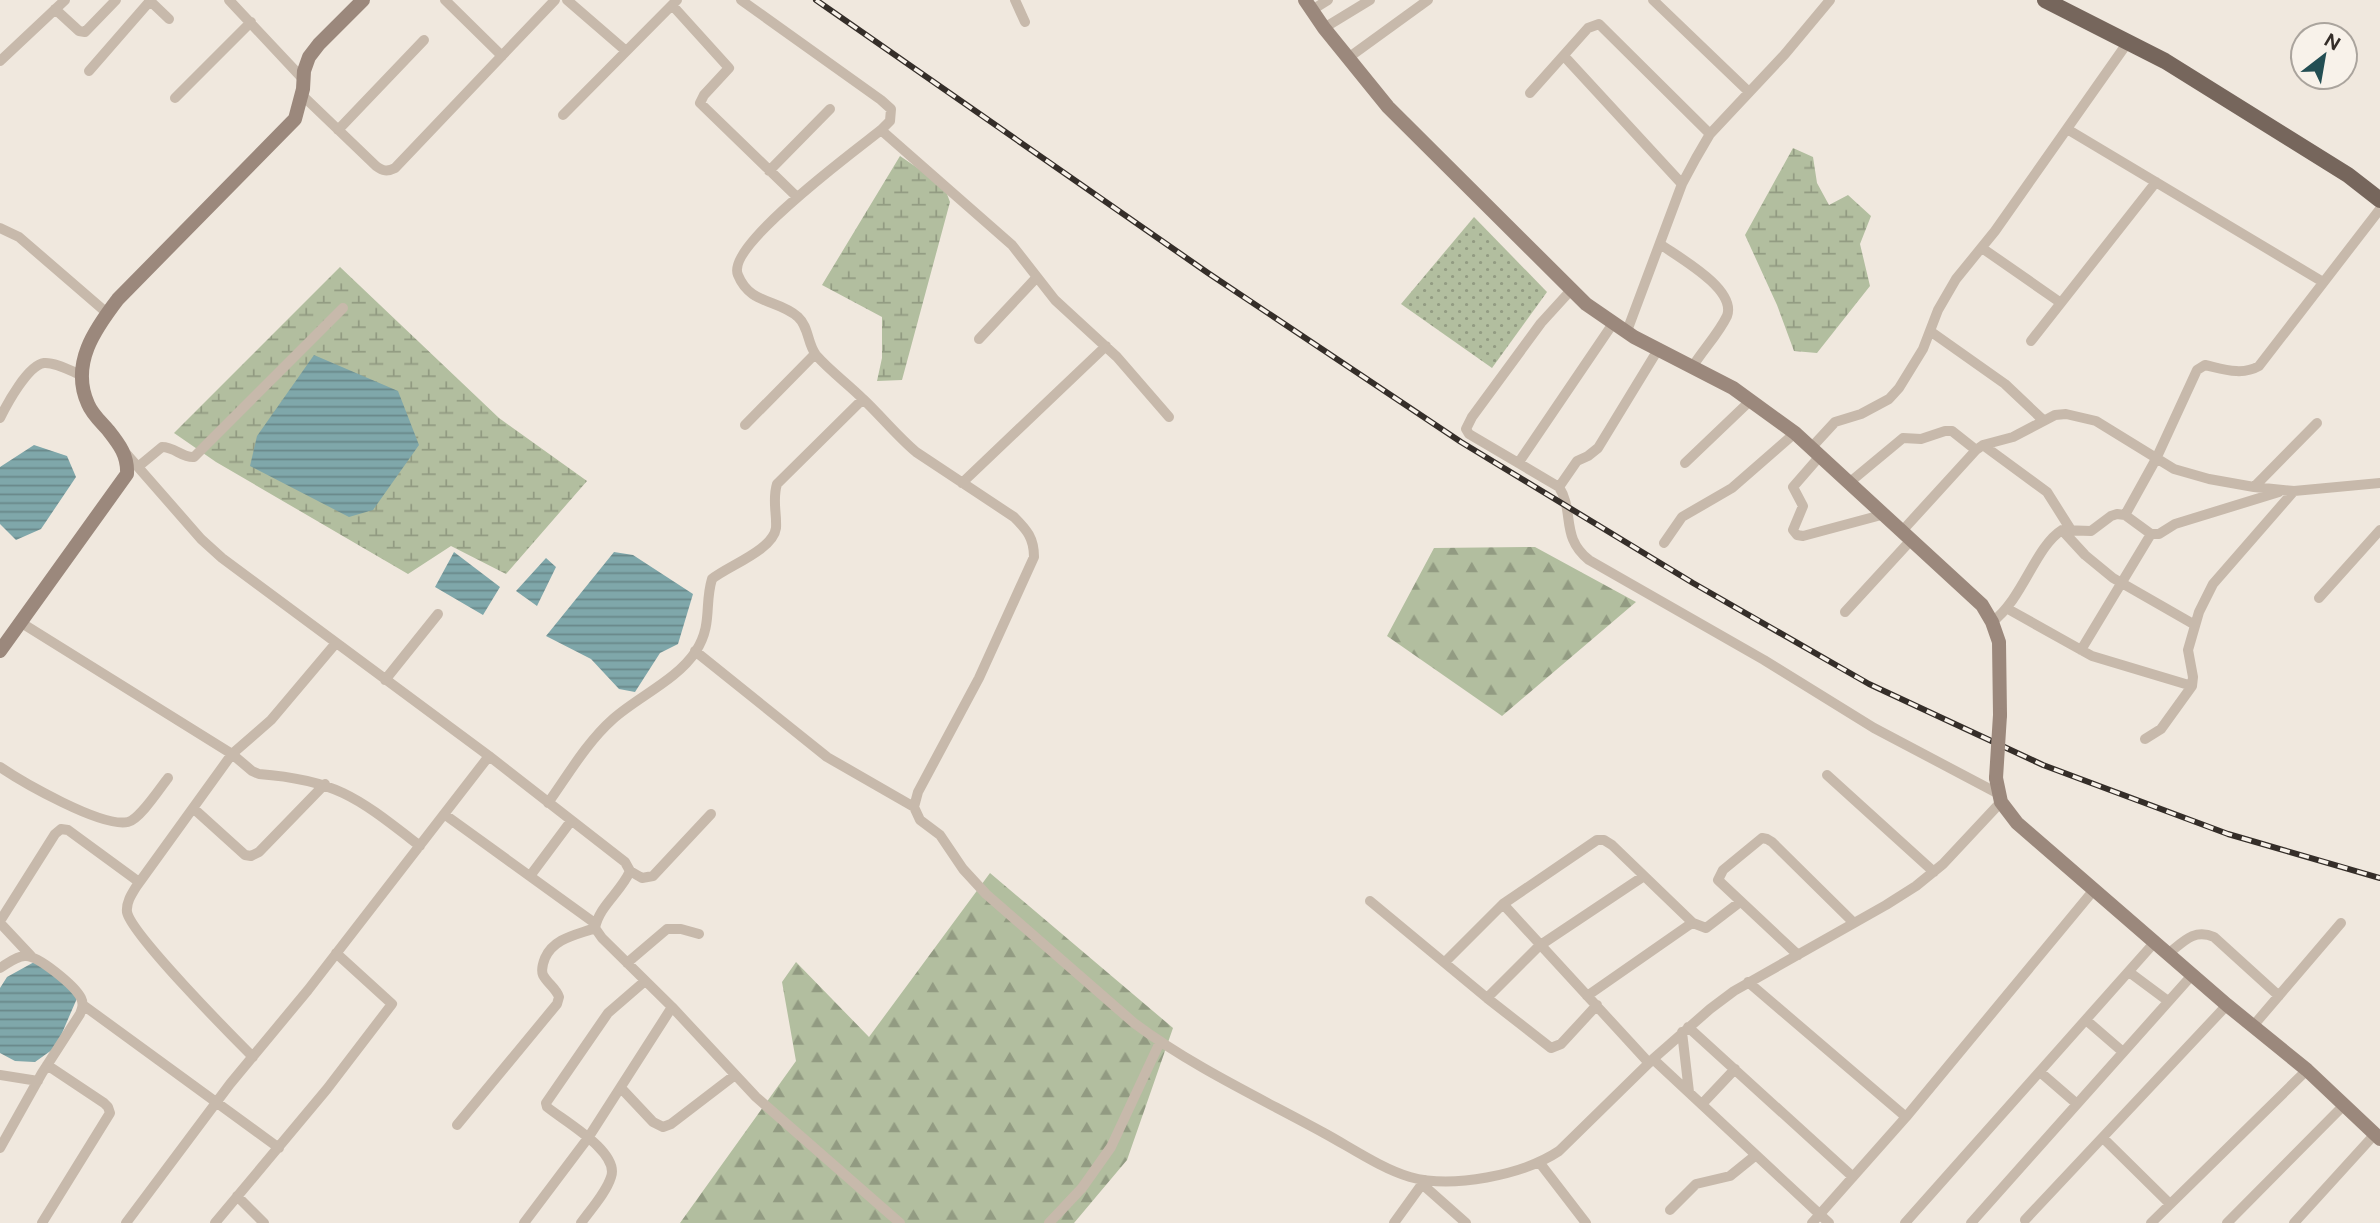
<svg xmlns="http://www.w3.org/2000/svg" width="2380" height="1223" font-family="Figtree,sans-serif">
<style>
.forest{fill:url(#forest-firs)}
.wetland{fill:url(#wetland-marsh)}
.park{fill:url(#park-dots)}
.water{fill:url(#water-rules)}
.lines{fill:none;stroke-linecap:round;stroke-linejoin:round}
.street{stroke:#c7b9ab;stroke-width:10}
.secondary{stroke:#9b887c;stroke-width:14}
.primary{stroke:#76665c;stroke-width:16}
.rail-casing{stroke:#352e29;stroke-width:6}
.rail{stroke:#f8f2ea;stroke-width:3.5;stroke-dasharray:10;stroke-linecap:butt}
.secondary-bridge{stroke:#9b887c;stroke-width:14}
</style>
<defs>
<pattern id="forest-firs" width="22" height="20" patternUnits="userSpaceOnUse" patternTransform="scale(1.75)"><rect width="22" height="20" fill="#b2be9f"/><path d="M5 1l3.5 6h-7zM16 11l3.5 6h-7z" fill="#929b82"/></pattern>
<pattern id="wetland-marsh" width="20" height="14" patternUnits="userSpaceOnUse" patternTransform="scale(1.75)"><rect width="20" height="14" fill="#b2be9f"/><path d="M1 5h8M5 5V1M11 12h8M15 12V8" fill="none" stroke="#929b82"/></pattern>
<pattern id="park-dots" width="8" height="8" patternUnits="userSpaceOnUse" patternTransform="scale(1.75)"><rect width="8" height="8" fill="#b2be9f"/><path d="M2 2h.1M6 6h.1" fill="none" stroke="#929b82" stroke-width="1.8" stroke-linecap="round"/></pattern>
<pattern id="water-rules" width="6" height="5" patternUnits="userSpaceOnUse" patternTransform="scale(1.75)"><rect width="6" height="5" fill="#7fa7aa"/><path d="M0 2.5h6" fill="none" stroke="#69888a"/></pattern>
</defs>
<rect width="100%" height="100%" fill="#f0e8de"/>
<!-- forest -->
<path class="forest" d="M1535,547L1636,602L1502,716L1387,636L1434,548Z
M990,873L1173,1028L1127,1160L1074,1223H680L796,1061L782,982L796,962L869,1037Z"/>
<!-- wetland -->
<path class="wetland" d="M1793,148L1813,157L1817,183L1829,205L1848,195L1871,216L1860,244L1870,286L1817,353L1794,351L1777,305L1745,235Z
M900,156L944,186L950,202L902,380L877,381L882,358V317L822,285Z
M340,267L499,418L587,481L506,574L451,546L408,574L216,462L174,433Z"/>
<!-- park -->
<path class="park" d="M1474,217L1547,292L1492,368L1401,304Z"/>
<!-- water -->
<path class="water" d="M314,355L398,391L419,445L373,510L349,517L250,466L257,436Z
M34,445L67,456L76,477L41,529L16,540L0,524V467Z
M454,552L500,587L483,615L435,587Z
M614,552L633,555L693,594L678,644L660,653L635,692L619,689L591,659L546,636Z
M546,558L556,567L537,606L516,591Z
M36,961L78,996L56,1047L35,1062L15,1061L0,1053V988L7,977Z"/>
<g class="lines">
<!-- street -->
<path class="street" d="M149,0L169,19
M229,0L303,79
M445,0L502,56
M567,0L626,51
M741,0L881,100L891,109L890,121L881,130C856,150 725,246 738,275C750,305 778,299 798,317C809,327 807,343 816,355C830,371 848,384 863,399C881,416 897,436 916,452L1014,517C1027,530 1034,538 1034,557L979,678L918,792L914,807L920,820L940,835L963,869L986,894L1134,1023C1193,1067 1260,1098 1324,1133C1350,1147 1382,1169 1410,1177C1452,1189 1523,1175 1559,1151L1653,1059L1710,1009L1734,991L1886,905L1916,886L1943,864L2001,802
M1015,0L1025,22
M1653,0L1749,92
M672,5L729,68L704,95L700,103L797,197
M55,9L79,31L85,32L116,0
M1312,10L1328,0
M1324,28L1370,0
M1564,56L1682,184
M1348,58L1428,0
M0,61L65,0
M89,71L150,1
M1530,93L1588,28L1599,24L1710,134
M302,95L376,166C383,171 387,172 395,168L555,0
M175,98L251,22
M563,115L677,0
M2067,129L2323,282
M338,130L424,40
M881,130L1012,245L1055,300L1117,357L1169,417
M769,171L830,109
M0,228L19,237L107,313
M1660,244C1678,257 1737,289 1727,316C1719,333 1703,350 1693,366
M1982,248L2061,303
M1572,289L1541,323L1472,417L1466,429L1469,434L1559,487C1575,512 1560,537 1589,560L1764,660L1874,728L1999,794
M1627,331L1682,184L1696,158L1710,134L1785,54L1830,0
M1930,331L2005,384L2043,420
M979,339L1037,277
M2031,341L2156,182
M0,418C7,404 28,365 44,363C55,362 71,371 81,375
M745,425L815,354
M1983,445L2047,492L2071,530
M1811,448L1835,422L1861,414L1889,399L1899,388L1923,349L1938,310L1956,279L1995,231L2128,42
M124,451L201,539L222,558L489,756L625,862L630,871C621,892 599,906 595,928L602,938L672,1007L756,1097L900,1223
M1820,456L1793,487L1803,506L1793,530L1797,535L1803,536L1885,514
M1519,462L1614,322
M1685,463L1751,400
M139,466L162,447C175,447 182,458 194,457L343,308
M1850,482L1903,438L1921,439L1945,431H1952L1976,450
M962,483L1106,346
M1559,487L1577,461L1588,456L1598,448L1659,348
M2254,487L2317,423
M2125,515L2156,459L2197,370L2205,365C2223,369 2242,376 2259,366L2380,209
M1903,530L1976,450L1983,445L2013,437L2055,415L2066,414L2096,421L2174,469L2209,479L2254,487L2294,491L2380,483
M2062,530L2085,555L2113,578L2195,625
M1664,543L1682,517L1732,488L1795,433
M2319,598L2380,530
M2008,609L2092,656L2192,686
M1845,612L1912,539
M20,622L232,754L252,771L259,774C338,780 359,799 420,846
M1992,622C2023,599 2035,547 2062,530L2091,531L2111,516L2117,514L2125,515L2151,534H2159L2175,524L2279,492
M2081,650L2151,534
M695,651L827,757L914,807
M385,680L438,614
M2145,739L2161,729L2192,686L2193,677L2188,650L2199,612L2213,584L2294,491
M0,767C22,782 102,828 128,822C140,819 160,788 168,778
M1827,775L1934,872
M548,803C568,775 587,742 613,719C639,696 677,680 696,651C713,624 704,605 712,579C728,566 773,550 776,528C777,513 772,500 777,484L863,399
M193,808L245,855L251,856L259,852L325,784
M444,814L596,924
M630,871L642,878L653,876L711,814
M530,876L571,821
M1370,901L1487,998L1551,1048L1561,1044L1597,1005
M1503,904L1649,1063
M0,921L55,834L61,829L68,830L139,882
M0,923L31,956
M2168,954C2183,942 2194,928 2214,937L2279,996
M1798,955L1718,880L1723,870L1762,838L1767,839L1772,842L1854,923
M1445,962L1503,904L1597,840H1604L1612,845L1693,923
M627,963L667,929H681L699,934
M0,968C7,964 16,956 25,956C38,955 75,986 81,998C84,1004 82,1009 80,1014L42,1073L0,1148
M2129,972L2168,1001
M1748,982L1906,1117L1812,1223
M1587,996L1689,925L1693,923L1706,928L1740,902
M1487,998L1539,946L1644,876
M83,1005L279,1148
M2086,1020L2123,1052
M2253,1026L2341,923
M1688,1027L1853,1177
M1682,1032L1689,1092
M253,1057C232,1036 131,934 127,912C126,903 131,895 136,887L232,754L271,720L336,643
M1653,1059L1829,1223
M2040,1072L2077,1104
M0,1075L38,1081
M621,1088L653,1122L663,1127L671,1124L735,1075
M1702,1104L1735,1069
M1906,1117L2093,891
M457,1125L557,1004L559,997C556,988 547,983 543,975C541,970 543,963 545,958C554,938 576,935 595,928
M2103,1138L2170,1204
M1539,1162L1586,1223
M1422,1184L1466,1223
M237,1196L264,1223
M1670,1210L1696,1184L1730,1176L1756,1155
M2025,1220L2227,1005
M42,1223L110,1113L108,1107L104,1103L47,1065
M126,1223L230,1084L308,990L489,756
M215,1223L327,1089L392,1004L336,953
M524,1223L588,1138L672,1007
M581,1223C591,1209 606,1193 611,1177C620,1152 564,1121 547,1107L546,1103L608,1013L645,981
M1049,1223L1082,1188L1111,1147L1160,1042
M1394,1223L1425,1180
M1905,1223L2154,943
M1971,1223L2193,974
M2151,1223L2307,1070
M2227,1223L2344,1105
M2294,1223L2375,1134"/>
<!-- secondary -->
<path class="secondary" d="M1305,0L1324,28L1388,107L1586,304L1634,337L1733,388L1795,433L1982,605L1992,622L1999,642L2000,715
M0,651L127,474C128,455 119,444 108,430C101,422 92,414 88,404C70,364 95,329 118,299L295,119L303,89L304,71L309,57L319,44L363,0
M1996,778L2001,802L2017,823L2227,1005L2307,1070L2380,1139"/>
<!-- primary -->
<path class="primary" d="M2045,0L2165,61L2348,175L2380,200"/>
<!-- rail casing -->
<g class="rail-casing">
<path id="rail" d="M816,0L1208,273L1461,442L1693,583L1869,684L2043,765L2228,834L2380,878"/>
</g>
<!-- rail -->
<use href="#rail" class="rail"/>
<!-- secondary-bridge -->
<path class="secondary-bridge" d="M1996,778L2000,715"/>
</g>
<!-- north arrow -->
<g transform="translate(2324 56) rotate(31)"><circle r="33" fill="#f8f2ea" stroke="#aaa49d" stroke-width="2"/>
<path d="M0-5L12 26L0 18L-12 26Z" fill="#234e53"/>
<text y="-10" font-size="19" font-weight="bold" text-anchor="middle" fill="#352e29">N</text>
</g>
</svg>
